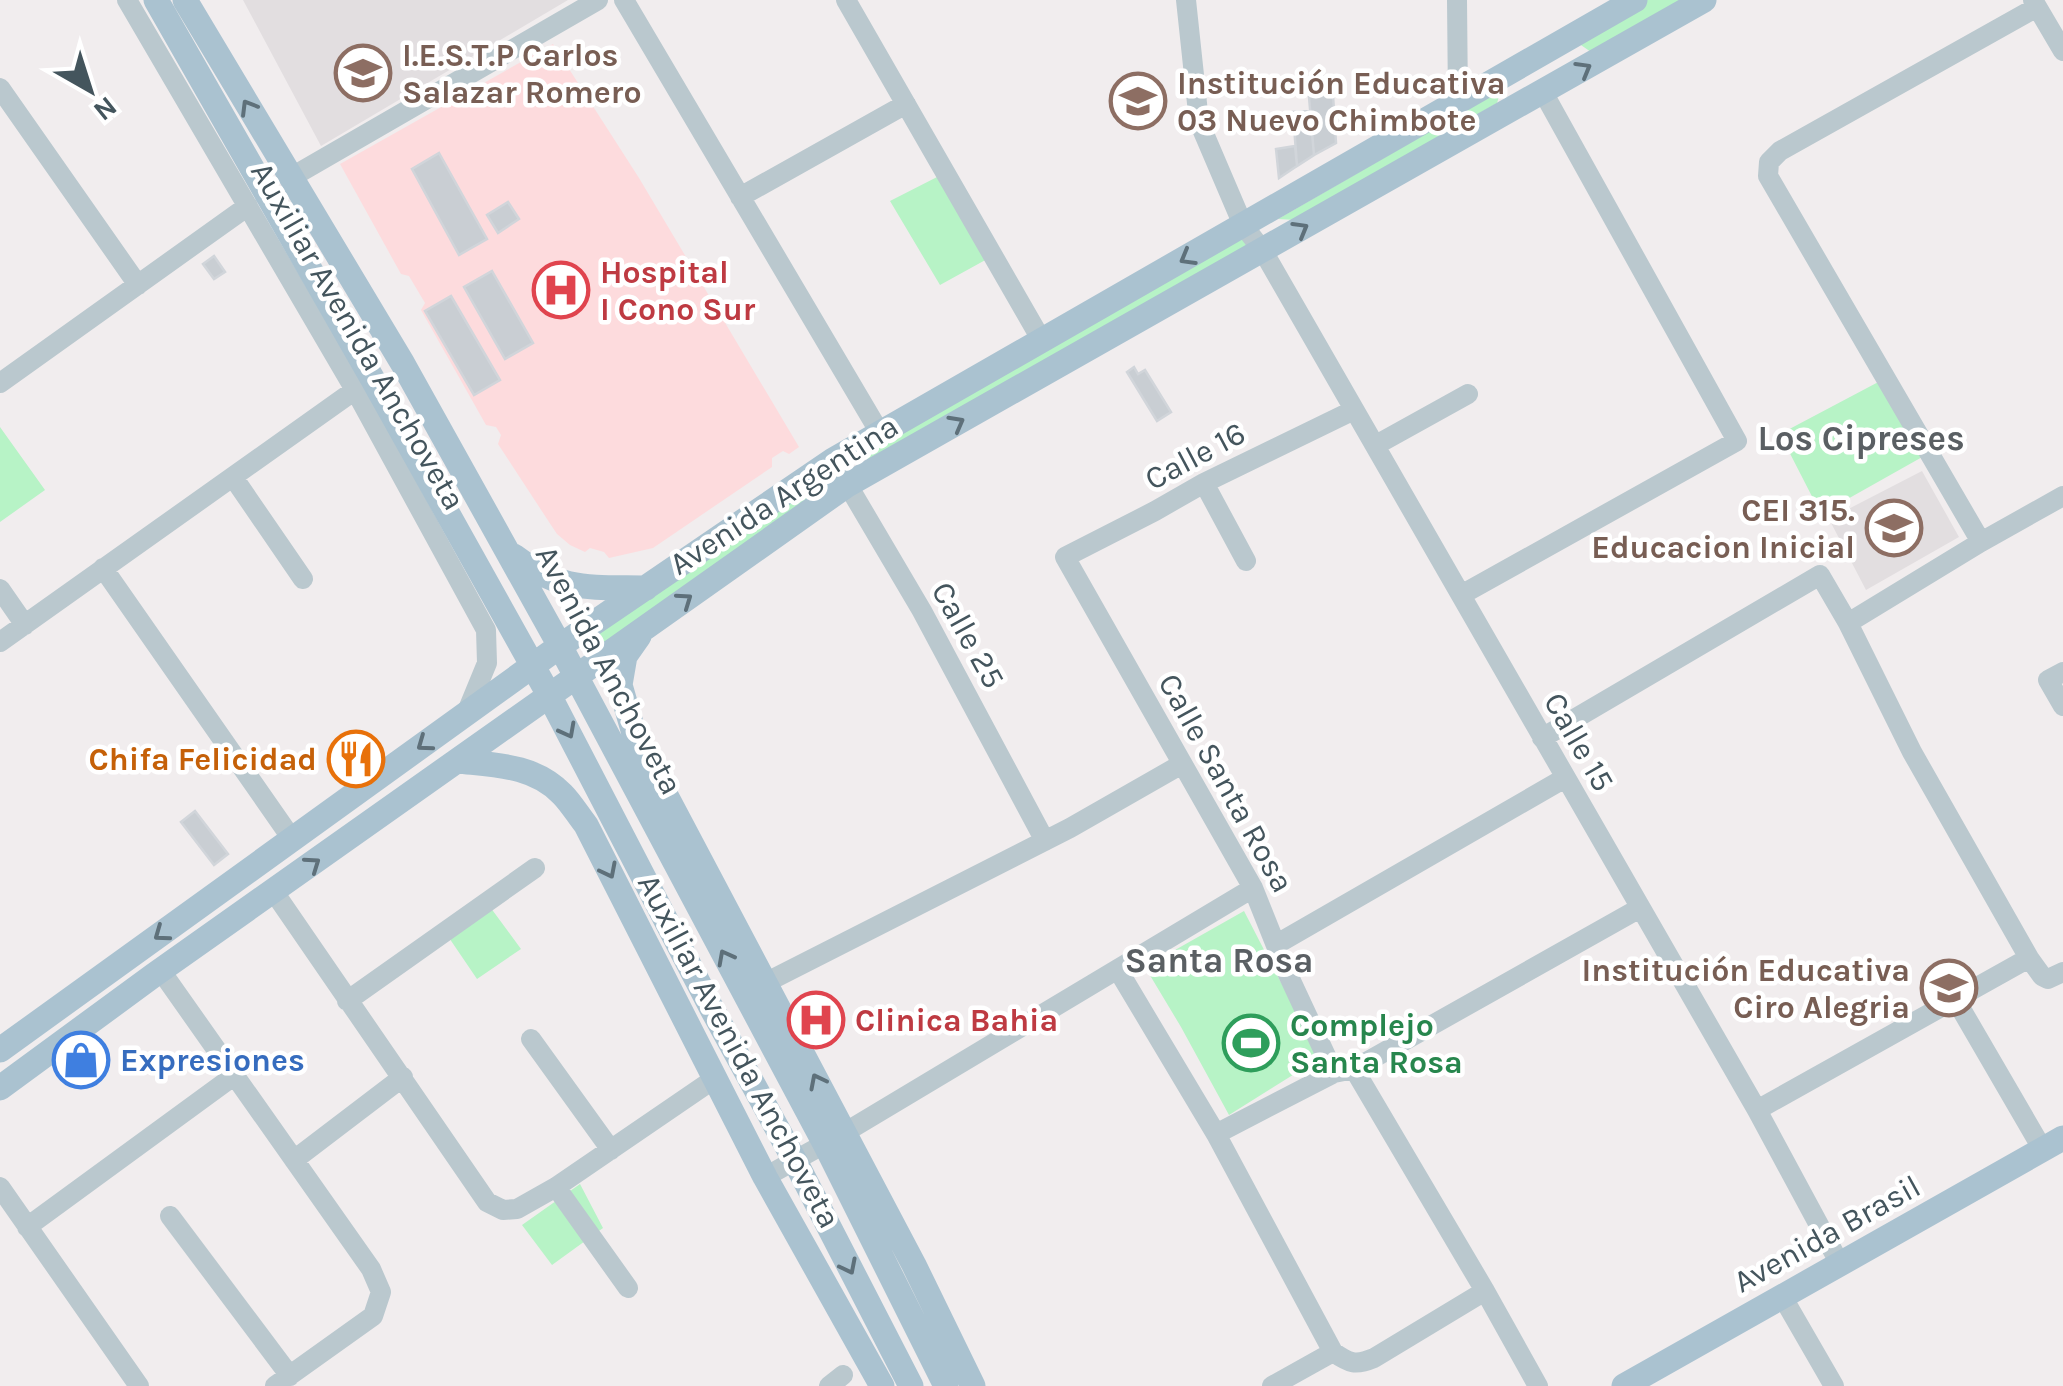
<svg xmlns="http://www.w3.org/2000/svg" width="2063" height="1386" font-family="Karla,sans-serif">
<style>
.education{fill:#e2dee0}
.medical{fill:#fddbdd}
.green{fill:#b7f3c6}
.building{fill:#c9ced3;stroke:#d1d5da;stroke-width:2.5}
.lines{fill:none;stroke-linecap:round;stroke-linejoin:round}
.minor{stroke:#bac8ce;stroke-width:20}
.major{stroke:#aac2d0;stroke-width:25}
.oneway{stroke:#5e707a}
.labels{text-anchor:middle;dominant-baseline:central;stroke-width:9;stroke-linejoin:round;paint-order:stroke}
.education-label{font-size:32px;font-weight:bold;fill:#785e54;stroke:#fff;text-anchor:start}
.health-label{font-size:32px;font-weight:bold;fill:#be3a42;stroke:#fff;text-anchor:start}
.street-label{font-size:32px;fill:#44555d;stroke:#fff}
.food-label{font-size:32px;font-weight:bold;fill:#c56008;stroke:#fff;text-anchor:end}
.leisure-label{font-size:32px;font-weight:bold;fill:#27864d;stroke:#fff;text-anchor:start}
.shop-label{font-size:32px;font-weight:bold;fill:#366cbe;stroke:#fff;text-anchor:start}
.neighbourhood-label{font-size:35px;font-weight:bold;fill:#5a5f63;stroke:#fff}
</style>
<rect width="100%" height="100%" fill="#f1edee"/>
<!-- education -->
<path class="education" d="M243,0H568L321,146Z
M1922,471L1959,537L1866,590L1829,519Z"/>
<!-- medical -->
<path class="medical" d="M553,44L639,178L799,447L789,454L783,451L772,458V467L653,548L609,558L604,552L590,548L585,552L570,545L557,534L549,522L498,444L501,435L496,427L486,425L421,310L425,303L409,276L401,274L340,164Z
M813,990L839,1038L817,1050L792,1002Z"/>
<!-- green -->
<path class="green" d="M1640,0H1689L1591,52L1578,43Z
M1501,90L1497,103L1296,220L1278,219Z
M941,175L989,258L940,285L890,201Z
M1235,230L1248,246L873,463L863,456Z
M1884,379L1924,456L1821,514L1780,434Z
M0,427L45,490L0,522Z
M835,468L834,486L609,643L596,644L590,639Z
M482,896L521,949L477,979L441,926Z
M1244,911L1320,1058L1229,1115L1181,1027L1145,967Z
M580,1184L603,1228L552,1265L522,1225Z"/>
<!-- building -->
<path class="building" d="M1333,95L1336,143L1314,155L1309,97Z
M1310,111L1314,155L1297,166L1293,112Z
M1295,146L1297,166L1279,178L1276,149Z
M439,153L487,239L459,255L412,169Z
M508,202L519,219L498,233L487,215Z
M214,256L225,272L214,279L203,264Z
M492,271L533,343L505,359L464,287Z
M451,296L500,380L474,395L425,311Z
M1134,367L1138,374L1145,370L1171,412L1157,421L1127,372Z
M358,741L368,756L349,769L339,755Z
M195,811L228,854L214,865L181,822Z
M88,1052L94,1060L79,1072L73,1064Z"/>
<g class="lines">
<!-- minor -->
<path class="minor" d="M127,0L355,390L486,630L487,663L466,714
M624,0L880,433
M846,0L1042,341
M1186,0L1199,122L1243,225L1263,251L1757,1110L1840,1264
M1457,0L1458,103
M2033,0L2063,51
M0,88L138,285
M290,178L598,0
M740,197L906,104
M0,383L248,206
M1354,410L1204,483L1155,511L1065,557L1253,888L1285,968L1334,1073L1354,1069L1485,1291L1538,1386
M1376,445L1468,394
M833,460L922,611L1045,841
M233,477L303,579
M1204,483L1246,561
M1981,542L1768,176L1769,162L1780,151L2037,7
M103,568L292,839
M0,589L25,625
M1461,595L1737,441L1543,92
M1848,623L1981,542L2063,496
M0,642L355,390
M2063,672L2048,680L2063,706
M1542,738L1820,575L1848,623L1912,752L2029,958L2042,976L2048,979L2063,972
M274,892L487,1202L503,1210L517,1209L556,1187L714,1079
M1277,944L1565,778
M1118,970L1216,1134L1333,1352C1349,1363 1355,1366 1374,1358L1485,1291
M161,971L371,1269L381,1292L373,1316L275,1386
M755,988L1070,828L1182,764
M1950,990L2043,1150
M347,1001L535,868
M531,1039L611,1150
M1354,1069L1640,908
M1757,1110L2029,958
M1216,1134L1334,1073
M294,1160L403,1077
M765,1177L844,1133L1253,888
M0,1187L139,1386
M556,1187L628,1288
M170,1216L290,1376
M27,1227L235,1075
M1782,1296L1834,1386
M829,1386L843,1375
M1272,1386L1333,1352"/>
<!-- major -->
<path class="major" d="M156,0L372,378L549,695L713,1011L795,1161L911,1386
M185,0L403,364L560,646L825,1144L946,1386
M514,556C560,592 591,587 646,588
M639,636L625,656L620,685L635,737L914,1265L973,1386
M458,761C495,765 534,765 562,794C571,803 578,815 586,825L765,1177L882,1386
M0,1050L560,646L833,460L1635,0
M0,1088L154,975L847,485L1704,0
M1624,1386L2063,1138"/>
</g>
<!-- one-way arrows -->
<defs><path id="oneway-chevron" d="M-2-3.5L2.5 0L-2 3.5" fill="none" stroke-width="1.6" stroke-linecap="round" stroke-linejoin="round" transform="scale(2.5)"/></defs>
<g class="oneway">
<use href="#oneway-chevron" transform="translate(1584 69) rotate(-30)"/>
<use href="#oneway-chevron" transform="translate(248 107) rotate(-121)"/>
<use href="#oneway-chevron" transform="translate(1301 229) rotate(-30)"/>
<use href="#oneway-chevron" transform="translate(1187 258) rotate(150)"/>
<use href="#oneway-chevron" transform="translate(957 423) rotate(-29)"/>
<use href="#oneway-chevron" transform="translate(685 600) rotate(-35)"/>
<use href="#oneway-chevron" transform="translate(568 731) rotate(62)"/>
<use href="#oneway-chevron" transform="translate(424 744) rotate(144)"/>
<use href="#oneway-chevron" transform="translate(313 864) rotate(-35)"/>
<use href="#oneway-chevron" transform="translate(609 871) rotate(63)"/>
<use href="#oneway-chevron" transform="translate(161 934) rotate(144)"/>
<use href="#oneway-chevron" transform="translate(725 957) rotate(-118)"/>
<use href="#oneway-chevron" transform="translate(817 1081) rotate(-117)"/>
<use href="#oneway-chevron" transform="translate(849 1267) rotate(63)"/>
</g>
<!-- icons -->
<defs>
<g id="university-ring" transform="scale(2.875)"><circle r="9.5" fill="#fff" stroke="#8d6e63" stroke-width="1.5"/><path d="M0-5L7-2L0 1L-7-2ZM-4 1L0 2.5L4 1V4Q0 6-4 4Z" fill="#8d6e63"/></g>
<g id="school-ring" transform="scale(2.875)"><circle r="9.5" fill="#fff" stroke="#8d6e63" stroke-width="1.5"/><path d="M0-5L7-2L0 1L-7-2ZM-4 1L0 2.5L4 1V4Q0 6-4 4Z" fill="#8d6e63"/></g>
<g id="hospital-ring" transform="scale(2.875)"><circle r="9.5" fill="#fff" stroke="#e0444e" stroke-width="1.5"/><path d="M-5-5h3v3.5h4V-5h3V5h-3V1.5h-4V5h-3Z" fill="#e0444e"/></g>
<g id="restaurant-ring" transform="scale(2.875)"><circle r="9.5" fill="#fff" stroke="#e8710a" stroke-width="1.5"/><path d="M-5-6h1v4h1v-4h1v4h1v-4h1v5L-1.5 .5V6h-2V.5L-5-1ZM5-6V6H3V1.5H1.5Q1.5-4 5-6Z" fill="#e8710a"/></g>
<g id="stadium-ring" transform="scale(2.875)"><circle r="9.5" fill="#fff" stroke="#2e9e5b" stroke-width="1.5"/><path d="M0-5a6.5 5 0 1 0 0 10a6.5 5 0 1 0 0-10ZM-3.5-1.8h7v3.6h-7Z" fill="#2e9e5b"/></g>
<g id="shop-ring" transform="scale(2.875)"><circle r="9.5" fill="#fff" stroke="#3f7fe0" stroke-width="1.5"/><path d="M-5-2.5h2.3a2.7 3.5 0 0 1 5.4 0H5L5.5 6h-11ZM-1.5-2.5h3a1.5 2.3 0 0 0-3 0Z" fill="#3f7fe0"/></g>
</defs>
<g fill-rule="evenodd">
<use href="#university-ring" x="363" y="73"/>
<use href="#school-ring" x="1138" y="101"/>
<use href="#hospital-ring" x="561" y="290"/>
<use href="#school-ring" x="1894" y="528"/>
<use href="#restaurant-ring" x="356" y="759"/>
<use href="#school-ring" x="1949" y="988"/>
<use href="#hospital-ring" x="816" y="1020"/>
<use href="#stadium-ring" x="1251" y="1043"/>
<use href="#shop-ring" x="81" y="1060"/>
</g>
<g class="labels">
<!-- education labels -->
<g class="education-label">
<text x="402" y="55">I.E.S.T.P Carlos<tspan x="402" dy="37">Salazar Romero</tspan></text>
<text x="1177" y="83">Institución Educativa<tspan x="1177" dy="37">03 Nuevo Chimbote</tspan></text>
<text x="1855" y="510" text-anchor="end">CEI 315.<tspan x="1855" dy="37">Educacion Inicial</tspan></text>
<text x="1910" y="970" text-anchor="end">Institución Educativa<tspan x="1910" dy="37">Ciro Alegria</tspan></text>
</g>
<!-- health labels -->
<g class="health-label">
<text x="600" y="272">Hospital<tspan x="600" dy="37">I Cono Sur</tspan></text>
<text x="855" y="1020">Clinica Bahia</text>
</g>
<!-- street labels -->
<g class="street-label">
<text transform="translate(358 336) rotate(60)">Auxiliar Avenida Anchoveta</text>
<text transform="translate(1195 456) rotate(-28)">Calle 16</text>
<text transform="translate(784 495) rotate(-33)">Avenida Argentina</text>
<text transform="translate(968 635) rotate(61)">Calle 25</text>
<text transform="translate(609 670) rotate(62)">Avenida Anchoveta</text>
<text transform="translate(1579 742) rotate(60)">Calle 15</text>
<text transform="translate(1226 783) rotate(61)">Calle Santa Rosa</text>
<text transform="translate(739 1051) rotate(62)">Auxiliar Avenida Anchoveta</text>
<text transform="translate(1827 1234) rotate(-29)">Avenida Brasil</text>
</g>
<!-- food labels -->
<g class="food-label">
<text x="317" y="759">Chifa Felicidad</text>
</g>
<!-- leisure labels -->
<g class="leisure-label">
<text x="1290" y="1025">Complejo<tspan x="1290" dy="37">Santa Rosa</tspan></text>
</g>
<!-- shop labels -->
<g class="shop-label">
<text x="120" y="1060">Expresiones</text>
</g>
<!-- neighbourhood labels -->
<g class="neighbourhood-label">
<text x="1861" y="438">Los Cipreses</text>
<text x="1219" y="960">Santa Rosa</text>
</g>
</g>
<!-- north arrow -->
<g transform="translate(90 90) rotate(141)" stroke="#ffffff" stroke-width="8" paint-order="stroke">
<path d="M0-8L18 38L0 25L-18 38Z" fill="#44555d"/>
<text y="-15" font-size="28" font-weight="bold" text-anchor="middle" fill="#44555d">N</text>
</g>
</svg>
